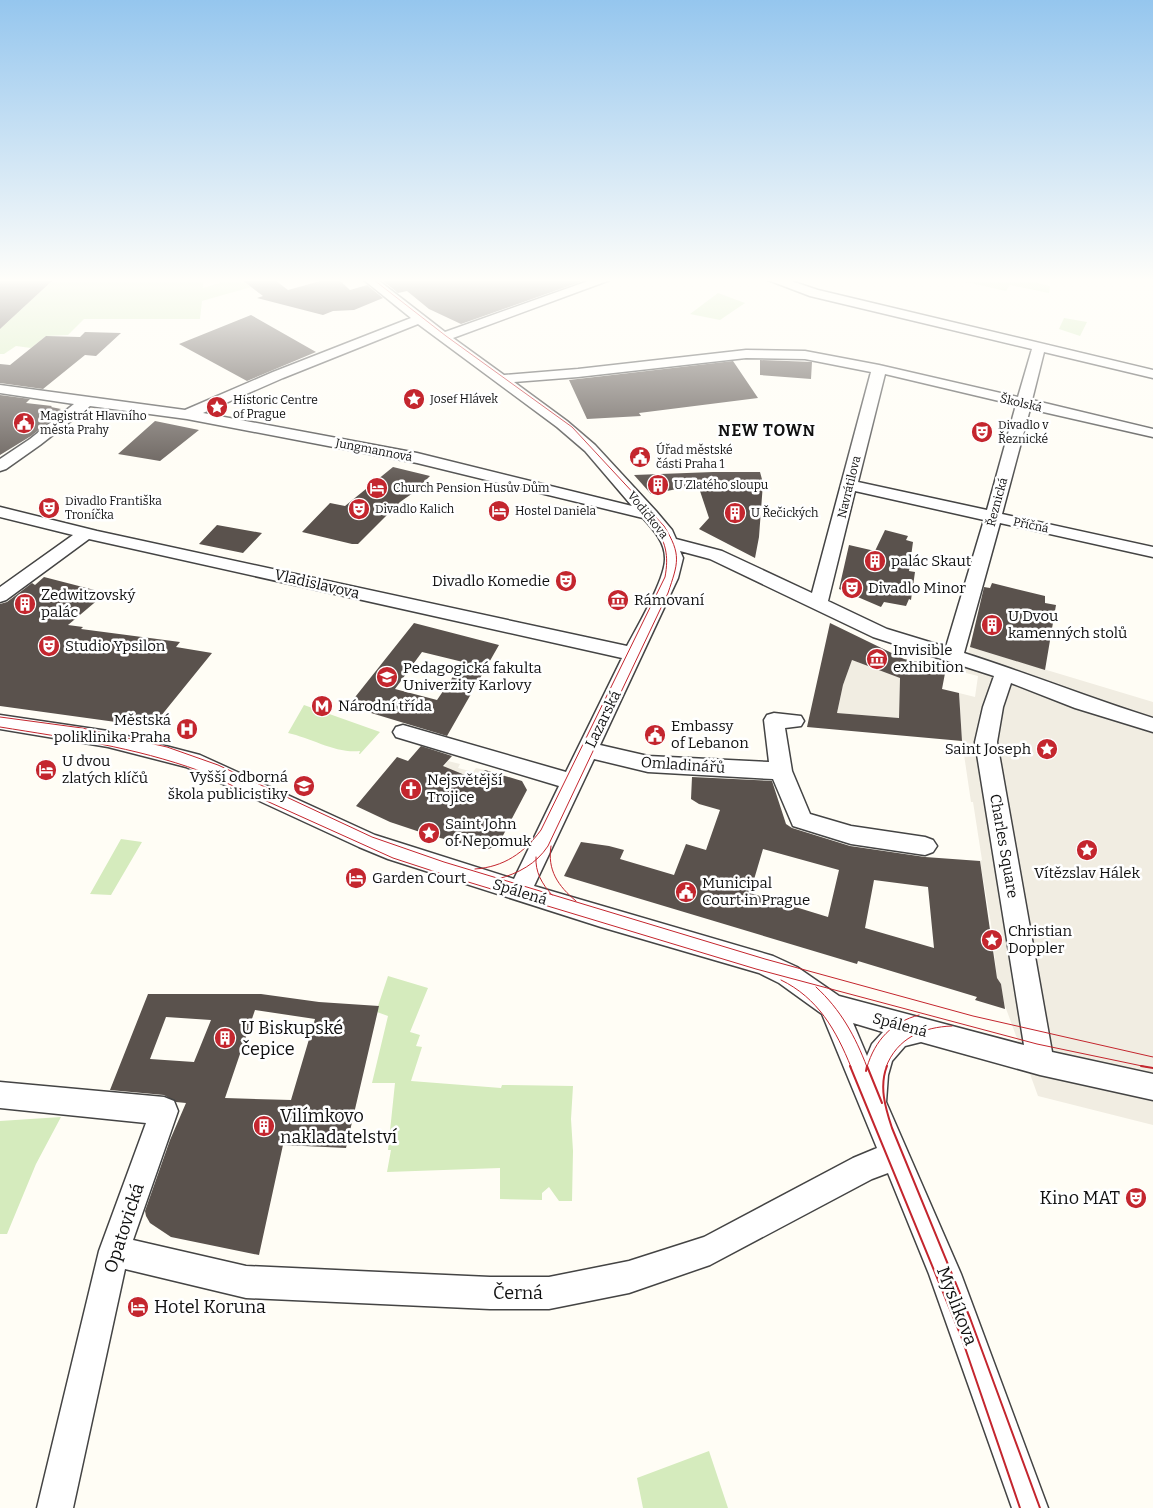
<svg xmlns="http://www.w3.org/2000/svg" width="1153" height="1508" font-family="Bitter,serif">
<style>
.green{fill:#d5ebbd}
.plaza{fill:#f1ede2}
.building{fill:#5a524d;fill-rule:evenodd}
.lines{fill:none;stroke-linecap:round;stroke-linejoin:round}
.minor-casing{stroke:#444;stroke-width:3}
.minor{fill:#fff;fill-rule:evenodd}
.tram-far1{stroke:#c4262e;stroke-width:1}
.tram{stroke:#c4262e;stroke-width:2}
.labels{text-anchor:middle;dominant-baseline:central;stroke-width:5;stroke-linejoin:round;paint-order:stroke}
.far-poi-label{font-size:12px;fill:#111;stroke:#fff;text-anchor:start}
.far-street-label{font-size:12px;fill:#111;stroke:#fff}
.poi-label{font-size:15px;fill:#111;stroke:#fff;text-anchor:start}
.street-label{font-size:15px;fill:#111;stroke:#fff}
.far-district-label{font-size:16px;font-weight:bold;letter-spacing:1px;fill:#111;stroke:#fff}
.near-poi-label{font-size:18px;fill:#111;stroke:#fff;text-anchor:start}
.near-street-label{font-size:18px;fill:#111;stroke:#fff}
</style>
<rect width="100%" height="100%" fill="#fffdf5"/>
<!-- green -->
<path class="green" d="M53,280H203V288C221,283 235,275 251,287L202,301L200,319H84L68,335L46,336L31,348L16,346L4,354H0V329Z
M967,280H1026L1050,286L1049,293L1010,285L1006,291L966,282Z
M718,293L745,303L720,320L690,314Z
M1064,318L1087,322L1080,336L1059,329Z
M304,705L380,732L360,754H359L360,751C337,754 311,738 288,733Z
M121,839L142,842L111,895L90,894Z
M388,976L428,988L410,1032L420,1035L416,1046L422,1047L411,1081L501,1088L502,1085L573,1086L571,1119L573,1151L572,1201H559L549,1187L542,1193V1200L500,1199V1168L387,1172L391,1150H388L395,1083H372L388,1016L377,1012L379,1006H378Z
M61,1117L36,1164L7,1234H0V1121Z
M709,1451L728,1508H643L637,1478Z"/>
<!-- plaza -->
<path class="plaza" d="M970,647L1153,702V1125L1038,1096L1004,1003L1001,984L997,978L991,924L980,861L982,860L973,802H971L962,741L959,693L975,697L978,676L962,672Z
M852,660L900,678L899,718L837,713L843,685Z
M448,761L460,764L458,768L473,772L476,768L485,770L437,836L444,767Z"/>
<!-- building -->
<path class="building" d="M0,280H53L0,329Z
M242,280H275L288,290L324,280H339L350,290L367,285L383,298L354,310L333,311L323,315L257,298L263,296Z
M382,280H580V282L461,324L429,309L407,291L398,293Z
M251,315L316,352L247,381L179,344Z
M85,332L121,333L96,356L85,355L43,389L0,383V364L10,365L46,336L80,337Z
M760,360L812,362L811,379L760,375Z
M733,361L758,398L639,413L641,416L587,419L569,380Z
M0,395L30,399L26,403L52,406L51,407L61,409L59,410L63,411L31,436L0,455Z
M155,421L199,430L160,461L118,454Z
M393,467L430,476L413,493L400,502L358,544H352L302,532L330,503L345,506Z
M713,472H760L763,483L759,537L755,558L699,529L709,518L698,485L651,494L634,475Z
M217,525L262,533L243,553L199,544Z
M885,530L908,536L906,540L913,542L909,571L915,572L911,600L909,599L906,606L884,602L881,607L839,589L849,545L875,551Z
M44,577L106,593L68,625L83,627L81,629L180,642L176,647L212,653L152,727L0,706V604L7,602L32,583L35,585Z
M992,583L1045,596V603L1056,605L1045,670L970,647L984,587L990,588Z
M414,623L499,645L447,736L348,706ZM422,652L463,662L437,700L395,689Z
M830,623L904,659L946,668L942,689L959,693L962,741L807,727ZM852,660L900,678L899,718L837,713L843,685Z
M421,746L452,756L443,766L477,780L485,770L522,781L527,790L498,845L486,850L429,835L390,822L356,806L397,757L408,761Z
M692,777L772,781L786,824L792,828L850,846L925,857L980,861L997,978L1001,984L1005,1009L975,1000L977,997L858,961L857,964L564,876L581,842L609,846L624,850L620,859L674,875L686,844L706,850L720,810L699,804L691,799ZM763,849L839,870L828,917L750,893ZM874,880L928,887L934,948L865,928Z
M148,994H261L319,1002L379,1006L346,1148L283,1145L259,1255L171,1237L150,1223L146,1216L145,1211L170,1140L186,1103L176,1102L164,1095L110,1090ZM255,1010L315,1019L291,1100L225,1098ZM166,1017L211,1020L194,1062L150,1059Z"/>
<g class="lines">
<!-- minor casing -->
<g class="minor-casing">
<path id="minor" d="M364,280H378L445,332L591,280H610L453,338L504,375L578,369L746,350L805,351L879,365L1018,397L1032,349L810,296L768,280H788L818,290L1153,370V378L1044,352L1032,400L1153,429V437L1030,409L1002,514L1153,547V557L1000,523L964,653C1027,673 1089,698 1153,718V732L1075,708L1011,683L1003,707L997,742L1052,1052L1153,1074V1100L1040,1075L921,1042L905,1046L892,1061L888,1075L886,1102L961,1274L1048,1508H1012L929,1274L888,1173L872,1179L710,1265L629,1293L549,1309H490L246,1298L125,1269L73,1508H37L99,1251L146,1123L0,1108V1082L164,1097L174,1101L178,1111L133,1240L246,1266L490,1277H549L629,1261L704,1237L853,1158L877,1148L822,1014L779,983L759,973L601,927L388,859L359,847L186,767L108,747L0,729V715L108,731L200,755L375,835L514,879L559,786L396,737L393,732L396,727L403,725L566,772L622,658L89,539L6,600L0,602V587L73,535L0,517V507L97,531L627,646C637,627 666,578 665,558C665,542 653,529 643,518L417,463L187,419L90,406L40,445L6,469L0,471V459L30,439L74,404L0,393V385L185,410L273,372L411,318ZM418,324L557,427L585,451L632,506L417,453L203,413L283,378ZM746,358L805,359L871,372L812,593L722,551L676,539L672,530L656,511L595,445L567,421L514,382L578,377ZM885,374L1016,405L987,510L858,482ZM855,491L984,520L946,647L887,629L828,601ZM680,551L710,559L873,637L994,676L983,707L975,742L1024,1045L839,996L797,967L773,956L534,886L594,759L648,772L773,779L793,826L851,844L925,855L933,852L937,846L933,840L925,837L851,826L810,814L792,771L785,728L801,726L804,721L801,716L774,713L767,715L764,720L769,762L648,756L600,745L678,578L683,558ZM853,1023L883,1032L872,1044L867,1056Z"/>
</g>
<!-- minor -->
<use href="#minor" class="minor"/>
<!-- tram-far1 -->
<path class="tram-far1" d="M374,280L446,336L572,427L664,526C682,555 678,563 668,593L548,846C536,864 519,873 498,879
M0,717L82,728L167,747L218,765L372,837L444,862L765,959L973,1016L1153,1057
M0,727C68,738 134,747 200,771L393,858L445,875L756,969L1037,1044L1147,1067
M551,846C547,870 558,886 576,901
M536,857C535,872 542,884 552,895
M475,869C504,867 524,853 541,830L665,577C669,556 666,541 653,524
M781,980C818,998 836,1030 851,1067
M816,987C841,1010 855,1036 867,1067
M867,1067C875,1040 892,1022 919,1015
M886,1067C897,1038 923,1027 952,1026"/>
<!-- tram -->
<path class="tram" d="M850,1066L961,1336L1020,1508
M867,1066L882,1103
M887,1066C879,1086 885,1107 892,1128L970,1318L1040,1508
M1141,1066L1153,1068
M866,1071L867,1066"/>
</g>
<!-- sky -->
<linearGradient id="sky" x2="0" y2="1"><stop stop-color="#95c6ee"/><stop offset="0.57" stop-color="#fffefa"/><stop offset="1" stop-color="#fffefa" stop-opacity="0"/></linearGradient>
<rect width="1153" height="492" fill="url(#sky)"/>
<!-- icons -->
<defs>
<g id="sight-disc" transform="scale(1.125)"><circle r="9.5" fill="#c4262e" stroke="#fff"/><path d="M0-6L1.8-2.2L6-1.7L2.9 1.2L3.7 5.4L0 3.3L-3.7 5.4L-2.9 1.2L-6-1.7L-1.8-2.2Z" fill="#fff"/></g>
<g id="civic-disc" transform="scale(1.125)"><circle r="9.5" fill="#c4262e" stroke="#fff"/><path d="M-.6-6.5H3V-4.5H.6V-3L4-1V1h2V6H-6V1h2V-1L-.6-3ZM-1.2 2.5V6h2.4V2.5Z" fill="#fff"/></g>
<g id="theatre-disc" transform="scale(1.125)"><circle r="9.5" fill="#c4262e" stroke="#fff"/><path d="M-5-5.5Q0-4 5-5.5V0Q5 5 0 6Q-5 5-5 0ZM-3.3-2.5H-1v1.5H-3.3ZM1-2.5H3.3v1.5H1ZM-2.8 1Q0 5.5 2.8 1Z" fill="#fff"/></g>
<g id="building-disc" transform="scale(1.125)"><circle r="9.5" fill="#c4262e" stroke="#fff"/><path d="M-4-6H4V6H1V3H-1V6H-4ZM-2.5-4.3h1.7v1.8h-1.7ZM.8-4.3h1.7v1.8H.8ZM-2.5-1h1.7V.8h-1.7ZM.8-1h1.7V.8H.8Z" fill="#fff"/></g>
<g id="hotel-disc" transform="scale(1.125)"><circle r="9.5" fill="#c4262e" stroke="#fff"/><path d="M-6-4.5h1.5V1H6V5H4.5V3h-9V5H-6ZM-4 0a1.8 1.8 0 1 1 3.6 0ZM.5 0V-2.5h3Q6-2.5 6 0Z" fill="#fff"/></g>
<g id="museum-disc" transform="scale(1.125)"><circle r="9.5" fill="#c4262e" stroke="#fff"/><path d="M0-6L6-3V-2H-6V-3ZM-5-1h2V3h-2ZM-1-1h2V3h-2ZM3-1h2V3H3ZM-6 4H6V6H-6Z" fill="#fff"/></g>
<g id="university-disc" transform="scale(1.125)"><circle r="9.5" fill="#c4262e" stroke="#fff"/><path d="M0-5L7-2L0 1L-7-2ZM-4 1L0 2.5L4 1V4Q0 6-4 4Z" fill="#fff"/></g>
<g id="metro-disc" transform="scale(1.125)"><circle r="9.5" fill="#c4262e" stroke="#fff"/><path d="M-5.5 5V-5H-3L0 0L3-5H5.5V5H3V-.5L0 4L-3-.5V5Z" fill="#fff"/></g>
<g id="hospital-disc" transform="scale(1.125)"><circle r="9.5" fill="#c4262e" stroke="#fff"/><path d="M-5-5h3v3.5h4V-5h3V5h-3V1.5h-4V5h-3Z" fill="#fff"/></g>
<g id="church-disc" transform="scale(1.125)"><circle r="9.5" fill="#c4262e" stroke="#fff"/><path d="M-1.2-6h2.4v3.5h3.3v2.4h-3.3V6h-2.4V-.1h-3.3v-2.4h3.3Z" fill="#fff"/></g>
</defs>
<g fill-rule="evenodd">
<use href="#sight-disc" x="414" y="399"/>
<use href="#sight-disc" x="217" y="407"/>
<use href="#civic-disc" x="24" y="423"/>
<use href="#theatre-disc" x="982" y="432"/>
<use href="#civic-disc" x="640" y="457"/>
<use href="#building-disc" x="658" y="485"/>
<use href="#hotel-disc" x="377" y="488"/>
<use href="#theatre-disc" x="49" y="508"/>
<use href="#theatre-disc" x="359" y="509"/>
<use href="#hotel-disc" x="499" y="511"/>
<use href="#building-disc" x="735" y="513"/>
<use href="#building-disc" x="875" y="561"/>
<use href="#theatre-disc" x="566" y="581"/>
<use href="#theatre-disc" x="852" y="588"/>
<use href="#museum-disc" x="618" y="600"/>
<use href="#building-disc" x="25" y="604"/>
<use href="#building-disc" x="992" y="625"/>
<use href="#theatre-disc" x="49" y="646"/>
<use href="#museum-disc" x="877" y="659"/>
<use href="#university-disc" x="387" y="677"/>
<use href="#metro-disc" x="322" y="706"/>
<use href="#hospital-disc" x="187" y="729"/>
<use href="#civic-disc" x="655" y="735"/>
<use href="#sight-disc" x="1047" y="749"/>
<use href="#hotel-disc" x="46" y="770"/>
<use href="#university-disc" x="304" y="786"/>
<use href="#church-disc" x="411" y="789"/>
<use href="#sight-disc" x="429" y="833"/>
<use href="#sight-disc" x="1087" y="850"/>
<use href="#hotel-disc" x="356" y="878"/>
<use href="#civic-disc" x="686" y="892"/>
<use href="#sight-disc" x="992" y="940"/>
<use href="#building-disc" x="225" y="1038"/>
<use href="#building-disc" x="264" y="1126"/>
<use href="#theatre-disc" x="1136" y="1198"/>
<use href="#hotel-disc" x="138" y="1307"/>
</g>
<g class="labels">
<!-- far-poi labels -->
<g class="far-poi-label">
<text x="430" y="399">Josef Hlávek</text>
<text x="233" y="400">Historic Centre<tspan x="233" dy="14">of Prague</tspan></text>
<text x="40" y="416">Magistrát Hlavního<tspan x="40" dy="14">města Prahy</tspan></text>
<text x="998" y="425">Divadlo v<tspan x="998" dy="14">Řeznické</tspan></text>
<text x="656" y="450">Úřad městské<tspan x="656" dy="14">části Praha 1</tspan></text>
<text x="674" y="485">U Zlatého sloupu</text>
<text x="393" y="488">Church Pension Husův Dům</text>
<text x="65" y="501">Divadlo Františka<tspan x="65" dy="14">Troníčka</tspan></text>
<text x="375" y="509">Divadlo Kalich</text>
<text x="515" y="511">Hostel Daniela</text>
<text x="751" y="513">U Řečických</text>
</g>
<!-- far-street labels -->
<g class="far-street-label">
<text transform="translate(1021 403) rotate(13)">Školská</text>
<text transform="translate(374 450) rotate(11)">Jungmannová</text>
<text transform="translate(849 487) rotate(-76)">Navrátilova</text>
<text transform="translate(997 502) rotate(-75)">Řeznická</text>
<text transform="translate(648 515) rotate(51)">Vodičkova</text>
<text transform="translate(1031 525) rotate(12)">Příčná</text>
</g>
<!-- poi labels -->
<g class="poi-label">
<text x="891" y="561">palác Skaut</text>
<text x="550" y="581" text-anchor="end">Divadlo Komedie</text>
<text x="868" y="588">Divadlo Minor</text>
<text x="41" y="595">Zedwitzovský<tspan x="41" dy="17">palác</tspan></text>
<text x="634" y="600">Rámovaní</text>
<text x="1008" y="616">U Dvou<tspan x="1008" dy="17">kamenných stolů</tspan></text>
<text x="65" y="646">Studio Ypsilon</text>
<text x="893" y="650">Invisible<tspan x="893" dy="17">exhibition</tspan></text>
<text x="403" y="668">Pedagogická fakulta<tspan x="403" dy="17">Univerzity Karlovy</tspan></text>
<text x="338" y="706">Národní třída</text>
<text x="171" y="720" text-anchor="end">Městská<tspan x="171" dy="17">poliklinika Praha</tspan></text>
<text x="671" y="726">Embassy<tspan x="671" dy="17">of Lebanon</tspan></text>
<text x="1031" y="749" text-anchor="end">Saint Joseph</text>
<text x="62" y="761">U dvou<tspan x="62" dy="17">zlatých klíčů</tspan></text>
<text x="288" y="777" text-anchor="end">Vyšší odborná<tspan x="288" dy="17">škola publicistiky</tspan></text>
<text x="427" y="780">Nejsvětější<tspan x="427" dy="17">Trojice</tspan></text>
<text x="445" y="824">Saint John<tspan x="445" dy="17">of Nepomuk</tspan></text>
<text x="1087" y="873" text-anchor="middle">Vítězslav Hálek</text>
<text x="372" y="878">Garden Court</text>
<text x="702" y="883">Municipal<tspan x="702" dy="17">Court in Prague</tspan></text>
<text x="1008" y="931">Christian<tspan x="1008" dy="17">Doppler</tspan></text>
</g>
<!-- street labels -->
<g class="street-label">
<text transform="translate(317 584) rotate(13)">Vladislavova</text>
<text transform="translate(603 719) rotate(-64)">Lazarská</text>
<text transform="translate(683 765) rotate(4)">Omladinářů</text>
<text transform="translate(1004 846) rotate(80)">Charles Square</text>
<text transform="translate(520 892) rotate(17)">Spálená</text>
<text transform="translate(900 1025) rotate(15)">Spálená</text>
</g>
<!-- far-district labels -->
<g class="far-district-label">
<text x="767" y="430">NEW TOWN</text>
</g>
<!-- near-poi labels -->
<g class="near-poi-label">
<text x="241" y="1028">U Biskupské<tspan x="241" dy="21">čepice</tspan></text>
<text x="280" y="1116">Vilímkovo<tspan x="280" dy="21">nakladatelství</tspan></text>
<text x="1120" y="1198" text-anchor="end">Kino MAT</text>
<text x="154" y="1307">Hotel Koruna</text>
</g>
<!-- near-street labels -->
<g class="near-street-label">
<text transform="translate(124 1228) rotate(-72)">Opatovická</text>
<text x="518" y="1293">Černá</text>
<text transform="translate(957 1306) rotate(69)">Myslíkova</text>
</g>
</g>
</svg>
